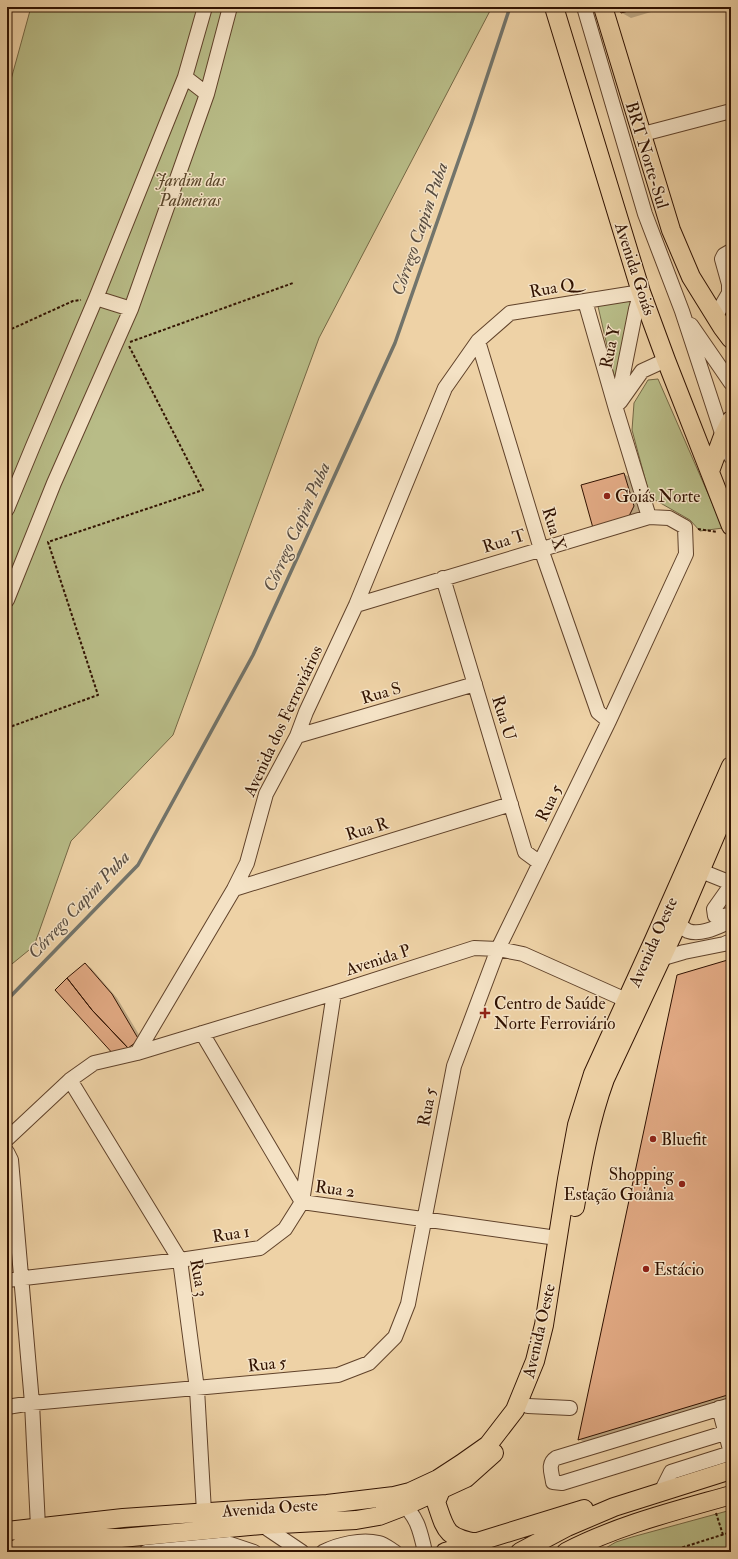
<svg xmlns="http://www.w3.org/2000/svg" width="738" height="1559" font-family="'IM FELL Double Pica',serif">
<style>
.green{fill:#b8bc87;stroke:#746744}
.shadow{fill:#0003}
.lines{fill:none;stroke-linecap:round;stroke-linejoin:round}
.stream{stroke:#72746b;stroke-width:3.5}
.building{fill:#e0a882;stroke:#311201}
.minor-casing{stroke:#60422a;stroke-width:16}
.major-casing{stroke:#311201;stroke-width:20}
.path{stroke:#311201;stroke-width:2;stroke-dasharray:3 2;stroke-linecap:butt}
.minor{stroke:#f4e2c5;stroke-width:14}
.major{stroke:#eed2a6;stroke-width:18}
.poi-dot{fill:#8f2418;stroke:#f4e2c5;stroke-width:1.5}
.labels{text-anchor:middle;dominant-baseline:central;stroke-width:3;stroke-linejoin:round;paint-order:stroke}
.street-label{font-size:17px;fill:#311201;stroke:#f4e2c5}
.park-label{font-size:17px;font-style:italic;fill:#5a4529;stroke:#f4e2c5}
.poi-label{font-size:17px;fill:#311201;stroke:#f4e2c5;text-anchor:start}
.water-label{font-size:18px;font-style:italic;fill:#574b3f;stroke:#f4e2c5}
</style>
<rect width="100%" height="100%" fill="#eed2a6"/>
<filter id="stains"><feTurbulence type="fractalNoise" baseFrequency=".005" numOctaves="4"/><feColorMatrix values="0 0 0 0 .2 0 0 0 0 .09 0 0 0 0 .02 0 0 0 .5 -.17"/></filter>
<radialGradient id="worn" r=".72"><stop offset=".6" stop-color="#630" stop-opacity="0"/><stop offset="1" stop-color="#630" stop-opacity=".3"/></radialGradient>
<!-- green -->
<path class="green" d="M31,7H492L319,338L173,735L71,841L34,946L7,968V94Z
M635,296L617,389L597,302Z
M658,379L723,528L700,531L690,520L650,497L632,430L634,403L648,380Z
M731,1510V1552H599L616,1542L632,1537Z"/>
<!-- shadow -->
<path class="shadow" d="M620,7H660L661,9L631,18L622,13Z
M624,474L635,480L645,513L606,534Z
M731,960V1403L590,1446L579,1439Z
M85,964L91,968L117,998L144,1043L116,1055Z"/>
<g class="lines">
<!-- stream -->
<path class="stream" d="M7,1000L138,865L253,655L395,343L472,122L510,7"/>
</g>
<!-- building -->
<path class="building" d="M619,7H643L621,13Z
M624,473L634,506L628,518L593,528L581,485Z
M731,959V1394L578,1440L677,975Z
M85,963L112,994L139,1040L128,1048L92,1010L67,978Z
M67,978L92,1010L128,1048L115,1056L55,990Z"/>
<g class="lines">
<!-- minor casing -->
<g class="minor-casing">
<path id="minor" d="M584,7L645,214L682,311L723,436L731,457
M207,94L230,7
M643,134L731,111
M96,298L131,309
M585,301L616,409L649,517
M715,317L729,293V284L722,259L724,255L731,251
M691,325L731,383
M478,341L541,549L598,712L609,721
M620,402L642,371L666,360
M7,509L33,446L96,298L185,77
M443,578L525,852L540,863
M7,600L54,483L131,309L207,94L185,77L205,7
M297,736L475,684
M701,871L731,883
M731,885L714,909L715,916H725L731,914
M234,889L511,804
M678,923C681,926 684,929 688,931C701,936 719,926 731,921
M660,959L684,952L724,944L731,941
M202,1033L302,1202L557,1238
M137,1053L234,889L247,863L266,794L297,736L306,712L356,605L445,388L478,341L510,313L641,292L636,309L616,409
M70,1080L180,1260L197,1389L204,1512
M7,1139L70,1080L94,1063L137,1053L334,993L474,948L498,949L523,954L626,1000
M7,1152L11,1160L32,1403L38,1527
M7,1280L180,1260L260,1248L285,1229L302,1202L334,993
M731,1405L556,1458C547,1464 552,1473 553,1482L562,1483L731,1431
M528,1406L570,1408
M7,1407L32,1403L338,1375L369,1363L395,1337L408,1304L454,1066L498,949L609,721L686,554L685,527L669,518L649,517L356,605
M719,1408L731,1453
M661,1492L671,1472L731,1453
M399,1500C417,1516 420,1529 425,1552
M262,1525L302,1552
M146,1552L230,1544L254,1552
M323,1552C339,1544 361,1539 379,1543C384,1544 390,1549 395,1552"/>
</g>
<!-- major casing -->
<g class="major-casing">
<path id="major" d="M554,7L641,292L666,360L731,526
M603,7L671,230L691,277L722,327L731,339
M710,471L723,436L731,420
M575,1207C582,1164 590,1120 605,1079L678,923L731,799
M441,1490L436,1502C446,1531 445,1537 477,1543
M7,1531L123,1518L327,1504L394,1496L410,1492L438,1479L461,1464L488,1445L515,1410L535,1361L544,1325L567,1179L577,1125L593,1074L654,940L731,766
M10,1552L27,1544L54,1538H121L262,1525L356,1520L379,1516L405,1506L466,1478L494,1453
M445,1552L584,1509
M520,1552L567,1527L614,1507L731,1470
M566,1552C618,1525 675,1511 731,1495"/>
</g>
<!-- path -->
<path class="path" d="M7,331L73,301L81,300
M130,342L293,283
M698,529L717,532
M7,728L98,695L48,542L203,490L129,346
M716,1513L723,1535
M668,1552L731,1532"/>
<!-- minor -->
<use href="#minor" class="minor"/>
<!-- major -->
<use href="#major" class="major"/>
</g>
<!-- markers -->
<g class="poi-dot">
<circle cx="607" cy="496" r="4"/>
<path d="M483 1007h4v4h4v4h-4v4h-4v-4h-4v-4h4z"/>
<circle cx="653" cy="1139" r="4"/>
<circle cx="682" cy="1184" r="4"/>
<circle cx="646" cy="1269" r="4"/>
</g>
<g class="labels">
<!-- street labels -->
<g class="street-label">
<text transform="translate(647 155) rotate(73)">BRT Norte-Sul</text>
<text transform="translate(635 269) rotate(72)">Avenida Goiás</text>
<text transform="translate(552 288) rotate(-10)">Rua Q</text>
<text transform="translate(610 347) rotate(-78)">Rua Y</text>
<text transform="translate(554 529) rotate(73)">Rua X</text>
<text transform="translate(504 541) rotate(-17)">Rua T</text>
<text transform="translate(381 693) rotate(-16)">Rua S</text>
<text transform="translate(504 718) rotate(73)">Rua U</text>
<text transform="translate(283 721) rotate(-65)">Avenida dos Ferroviários</text>
<text transform="translate(549 803) rotate(-64)">Rua 5</text>
<text transform="translate(367 829) rotate(-17)">Rua R</text>
<text transform="translate(653 942) rotate(-66)">Avenida Oeste</text>
<text transform="translate(378 960) rotate(-18)">Avenida P</text>
<text transform="translate(427 1107) rotate(-79)">Rua 5</text>
<text transform="translate(335 1189) rotate(8)">Rua 2</text>
<text transform="translate(231 1234) rotate(-9)">Rua 1</text>
<text transform="translate(199 1278) rotate(80)">Rua 3</text>
<text transform="translate(539 1331) rotate(-77)">Avenida Oeste</text>
<text transform="translate(267 1364) rotate(-6)">Rua 5</text>
<text transform="translate(270 1508) rotate(-4)">Avenida Oeste</text>
</g>
<!-- park labels -->
<g class="park-label">
<text x="190" y="180">Jardim das<tspan x="190" dy="20">Palmeiras</tspan></text>
</g>
<!-- poi labels -->
<g class="poi-label">
<text x="615" y="496">Goiás Norte</text>
<text x="494" y="1003">Centro de Saúde<tspan x="494" dy="20">Norte Ferroviário</tspan></text>
<text x="661" y="1139">Bluefit</text>
<text x="674" y="1174" text-anchor="end">Shopping<tspan x="674" dy="20">Estação Goiânia</tspan></text>
<text x="654" y="1269">Estácio</text>
</g>
<!-- water labels -->
<g class="water-label">
<text transform="translate(420 229) rotate(-71)">Córrego Capim Puba</text>
<text transform="translate(297 527) rotate(-66)">Córrego Capim Puba</text>
<text transform="translate(79 905) rotate(-47)">Córrego Capim Puba</text>
</g>
</g>
<!-- margin -->
<rect width="738" height="1559" fill="none" stroke="#eed2a6" stroke-width="24"/>
<rect x="8" y="8" width="722" height="1543" fill="none" stroke="#311201" stroke-width="2"/>
<rect x="12" y="12" width="714" height="1535" fill="none" stroke="#311201"/>
<rect width="100%" height="100%" filter="url(#stains)"/>
<rect width="100%" height="100%" fill="url(#worn)"/>
</svg>
